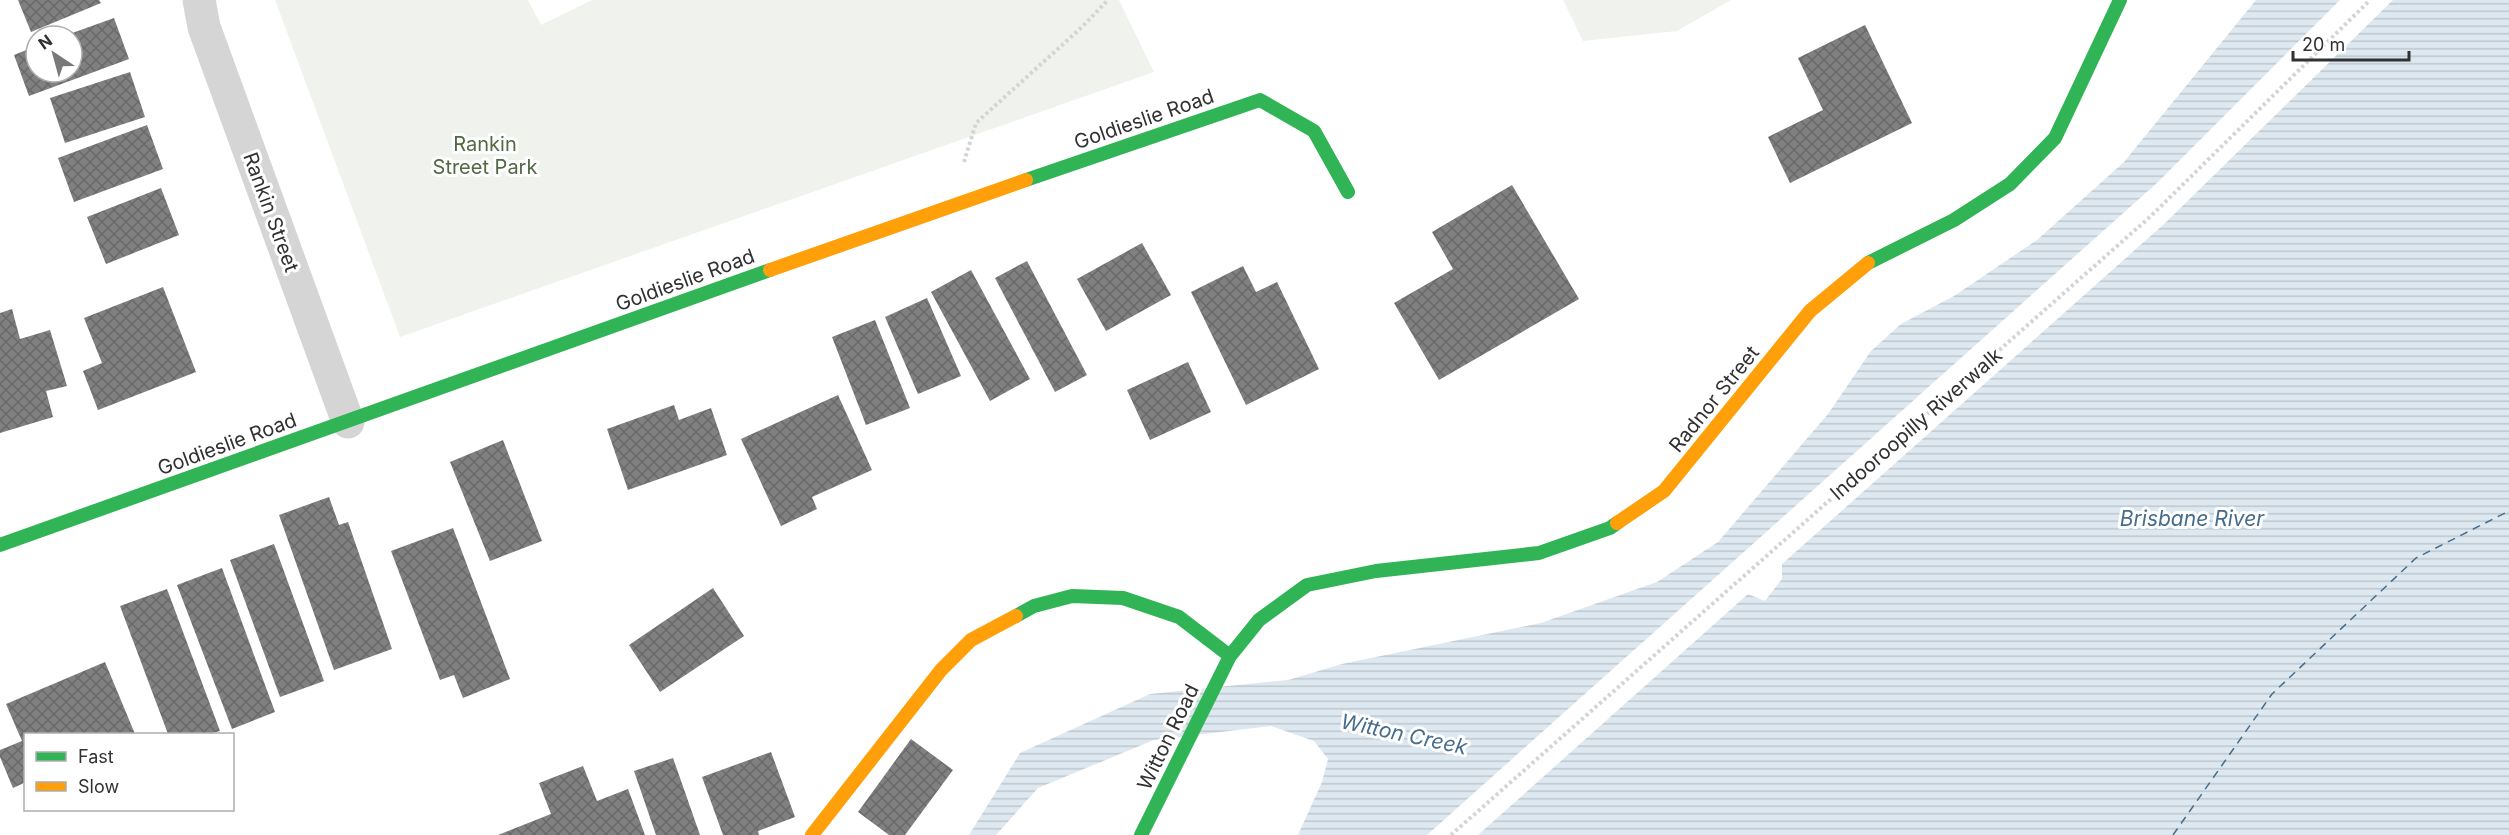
<svg xmlns="http://www.w3.org/2000/svg" width="2509" height="835" font-family="Inter,sans-serif">
<style>
.park{fill:#f0f3ed}
.water{fill:url(#water-rules)}
.pier{fill:#fff}
.lines{fill:none;stroke-linecap:round;stroke-linejoin:round}
.ferry{stroke:#466d8c;stroke-width:1.5;stroke-dasharray:8 6;stroke-linecap:butt}
.building{fill:url(#building-cross-hatch)}
.path{stroke:#d4d4d4;stroke-width:4;stroke-dasharray:3 3;stroke-linecap:butt}
.street{stroke:#d5d5d5;stroke-width:33}
.fast{stroke:#30b455;stroke-width:14}
.slow{stroke:#ff9f0a;stroke-width:14}
.labels{text-anchor:middle;dominant-baseline:central;stroke-width:6;stroke-linejoin:round;paint-order:stroke}
.street-label{font-size:20px;fill:#313131;stroke:#fff}
.park-label{font-size:20px;fill:#526942;stroke:#fff}
.water-label{font-size:21px;font-style:italic;fill:#466d8c;stroke:#fff}
</style>
<defs>
<pattern id="water-rules" width="6" height="5" patternUnits="userSpaceOnUse" patternTransform="scale(1.5)"><rect width="6" height="5" fill="#dde8f0"/><path d="M0 2.5h6" fill="none" stroke="#bec7ce"/></pattern>
<pattern id="building-cross-hatch" width="8" height="8" patternUnits="userSpaceOnUse" patternTransform="scale(1.5)"><rect width="8" height="8" fill="#808080"/><path d="M0 0l8 8M0 8l8-8" fill="none" stroke="#696969"/></pattern>
</defs>
<rect width="100%" height="100%" fill="#fff"/>
<!-- park -->
<path class="park" d="M275,0H528L541,25L592,0H1119L1154,72L400,337Z
M1563,0H1731L1677,31L1583,41Z"/>
<!-- water -->
<path class="water" d="M2256,0H2509V835H1298L1322,782L1328,759L1314,741L1271,726L1154,740L1038,788L996,835H969L1020,753L1150,694L1288,680L1342,664L1541,623L1657,582L1718,542L1828,414L1871,351L1901,324L1954,296L2037,240L2124,162Z"/>
<!-- pier -->
<path class="pier" d="M2340,0H2393L2164,224L1782,564V579L1765,601L1748,594L1478,835H1427L2158,182Z"/>
<g class="lines">
<!-- ferry -->
<path class="ferry" d="M2173,835L2272,694L2416,558L2509,511"/>
</g>
<!-- building -->
<path class="building" d="M18,0H99L101,3L31,32Z
M114,18L129,59L29,96L14,55L36,46V72H72V36H64Z
M1865,25L1912,123L1790,183L1768,137L1823,110L1798,58Z
M130,72L145,117L65,143L50,98Z
M147,125L163,169L74,202L58,158Z
M1512,185L1579,299L1439,380L1394,303L1453,269L1432,232Z
M161,188L179,235L106,264L87,217Z
M1142,243L1171,295L1106,331L1077,279Z
M1027,261L1087,375L1055,392L995,278Z
M1243,266L1256,292L1277,282L1319,369L1246,405L1191,292Z
M971,270L1030,379L990,401L931,292Z
M163,287L196,372L98,410L83,371L102,363L84,318Z
M927,298L961,376L918,394L885,317Z
M12,309L20,339L50,330L67,386L46,391L53,417L0,433V313Z
M875,320L910,408L866,425L832,337Z
M1188,362L1211,412L1150,440L1127,390Z
M838,395L872,470L812,497L817,509L781,526L741,439Z
M674,405L679,420L711,408L727,455L628,490L607,429Z
M503,440L542,541L490,561L450,462Z
M329,497L339,525L348,522L392,649L334,670L279,515Z
M453,528L510,679L463,698L454,675L440,680L391,551Z
M274,544L324,681L280,697L230,560Z
M222,568L275,712L232,729L177,585Z
M713,588L744,636L660,692L629,645Z
M167,589L220,731L209,734H168L120,606Z
M105,662L135,734H26V782L13,788L0,757V750L22,741L6,704Z
M911,739L953,770L905,835H889L858,812Z
M771,752L795,817L758,831L759,835H723L702,777Z
M673,758L700,835H656L634,771Z
M583,766L597,801L628,789L645,835H498L551,814L539,783Z"/>
<g class="lines">
<!-- path -->
<path class="path" d="M964,162L976,123L1082,27L1108,0
M1451,835L2151,216L2370,0"/>
<!-- street -->
<path class="street" d="M199,0L204,27L348,422"/>
<!-- fast -->
<path class="fast" d="M1026,180L1260,100L1314,131L1348,192
M1868,263L1954,220L2010,184L2055,138L2120,0
M0,545L770,270
M1016,616L1034,606L1072,596L1123,598L1179,617L1230,656
M1141,835L1230,656L1259,620L1307,585L1376,571L1539,553L1610,528L1617,523"/>
<!-- slow -->
<path class="slow" d="M770,270L1026,180
M1617,523L1664,491L1810,311L1868,263
M812,835L941,670L971,640L1016,616"/>
</g>
<g class="labels">
<!-- street labels -->
<g class="street-label">
<text transform="translate(1144 119) rotate(-19)">Goldieslie Road</text>
<text transform="translate(271 212) rotate(70)">Rankin Street</text>
<text transform="translate(685 280) rotate(-20)">Goldieslie Road</text>
<text transform="translate(1714 399) rotate(-51)">Radnor Street</text>
<text transform="translate(1916 424) rotate(-41)">Indooroopilly Riverwalk</text>
<text transform="translate(227 444) rotate(-20)">Goldieslie Road</text>
<text transform="translate(1168 737) rotate(-64)">Witton Road</text>
</g>
<!-- park labels -->
<g class="park-label">
<text x="485" y="144">Rankin<tspan x="485" dy="23">Street Park</tspan></text>
</g>
<!-- water labels -->
<g class="water-label">
<text x="2192" y="518">Brisbane River</text>
<text transform="translate(1404 734) rotate(12)">Witton Creek</text>
</g>
</g>
<!-- legend -->
<rect x="24" y="733" width="210" height="78" fill="#ffffff" stroke="#adadad" stroke-width="1.5"/>
<rect x="36" y="752" width="30" height="9" fill="#30b455" stroke="#adadad" stroke-width="1.5"/>
<text x="78" y="763" font-size="18" fill="#313131">Fast</text>
<rect x="36" y="782" width="30" height="9" fill="#ff9f0a" stroke="#adadad" stroke-width="1.5"/>
<text x="78" y="793" font-size="18" fill="#313131">Slow</text>
<!-- north arrow -->
<g transform="translate(54 54) rotate(324)"><circle r="28" fill="#ffffff" stroke="#adadad" stroke-width="1.5"/>
<path d="M0-4.5L10 22L0 15L-10 22Z" fill="#797979"/>
<text y="-9" font-size="16" font-weight="bold" text-anchor="middle" fill="#313131">N</text>
</g>
<!-- scale -->
<path d="M2293 51v9h116v-9" fill="none" stroke="#313131" stroke-width="3"/>
<text x="2302" y="51" font-size="18" fill="#313131" stroke="#ffffff" stroke-width="4.5" paint-order="stroke">20 m</text>
</svg>
